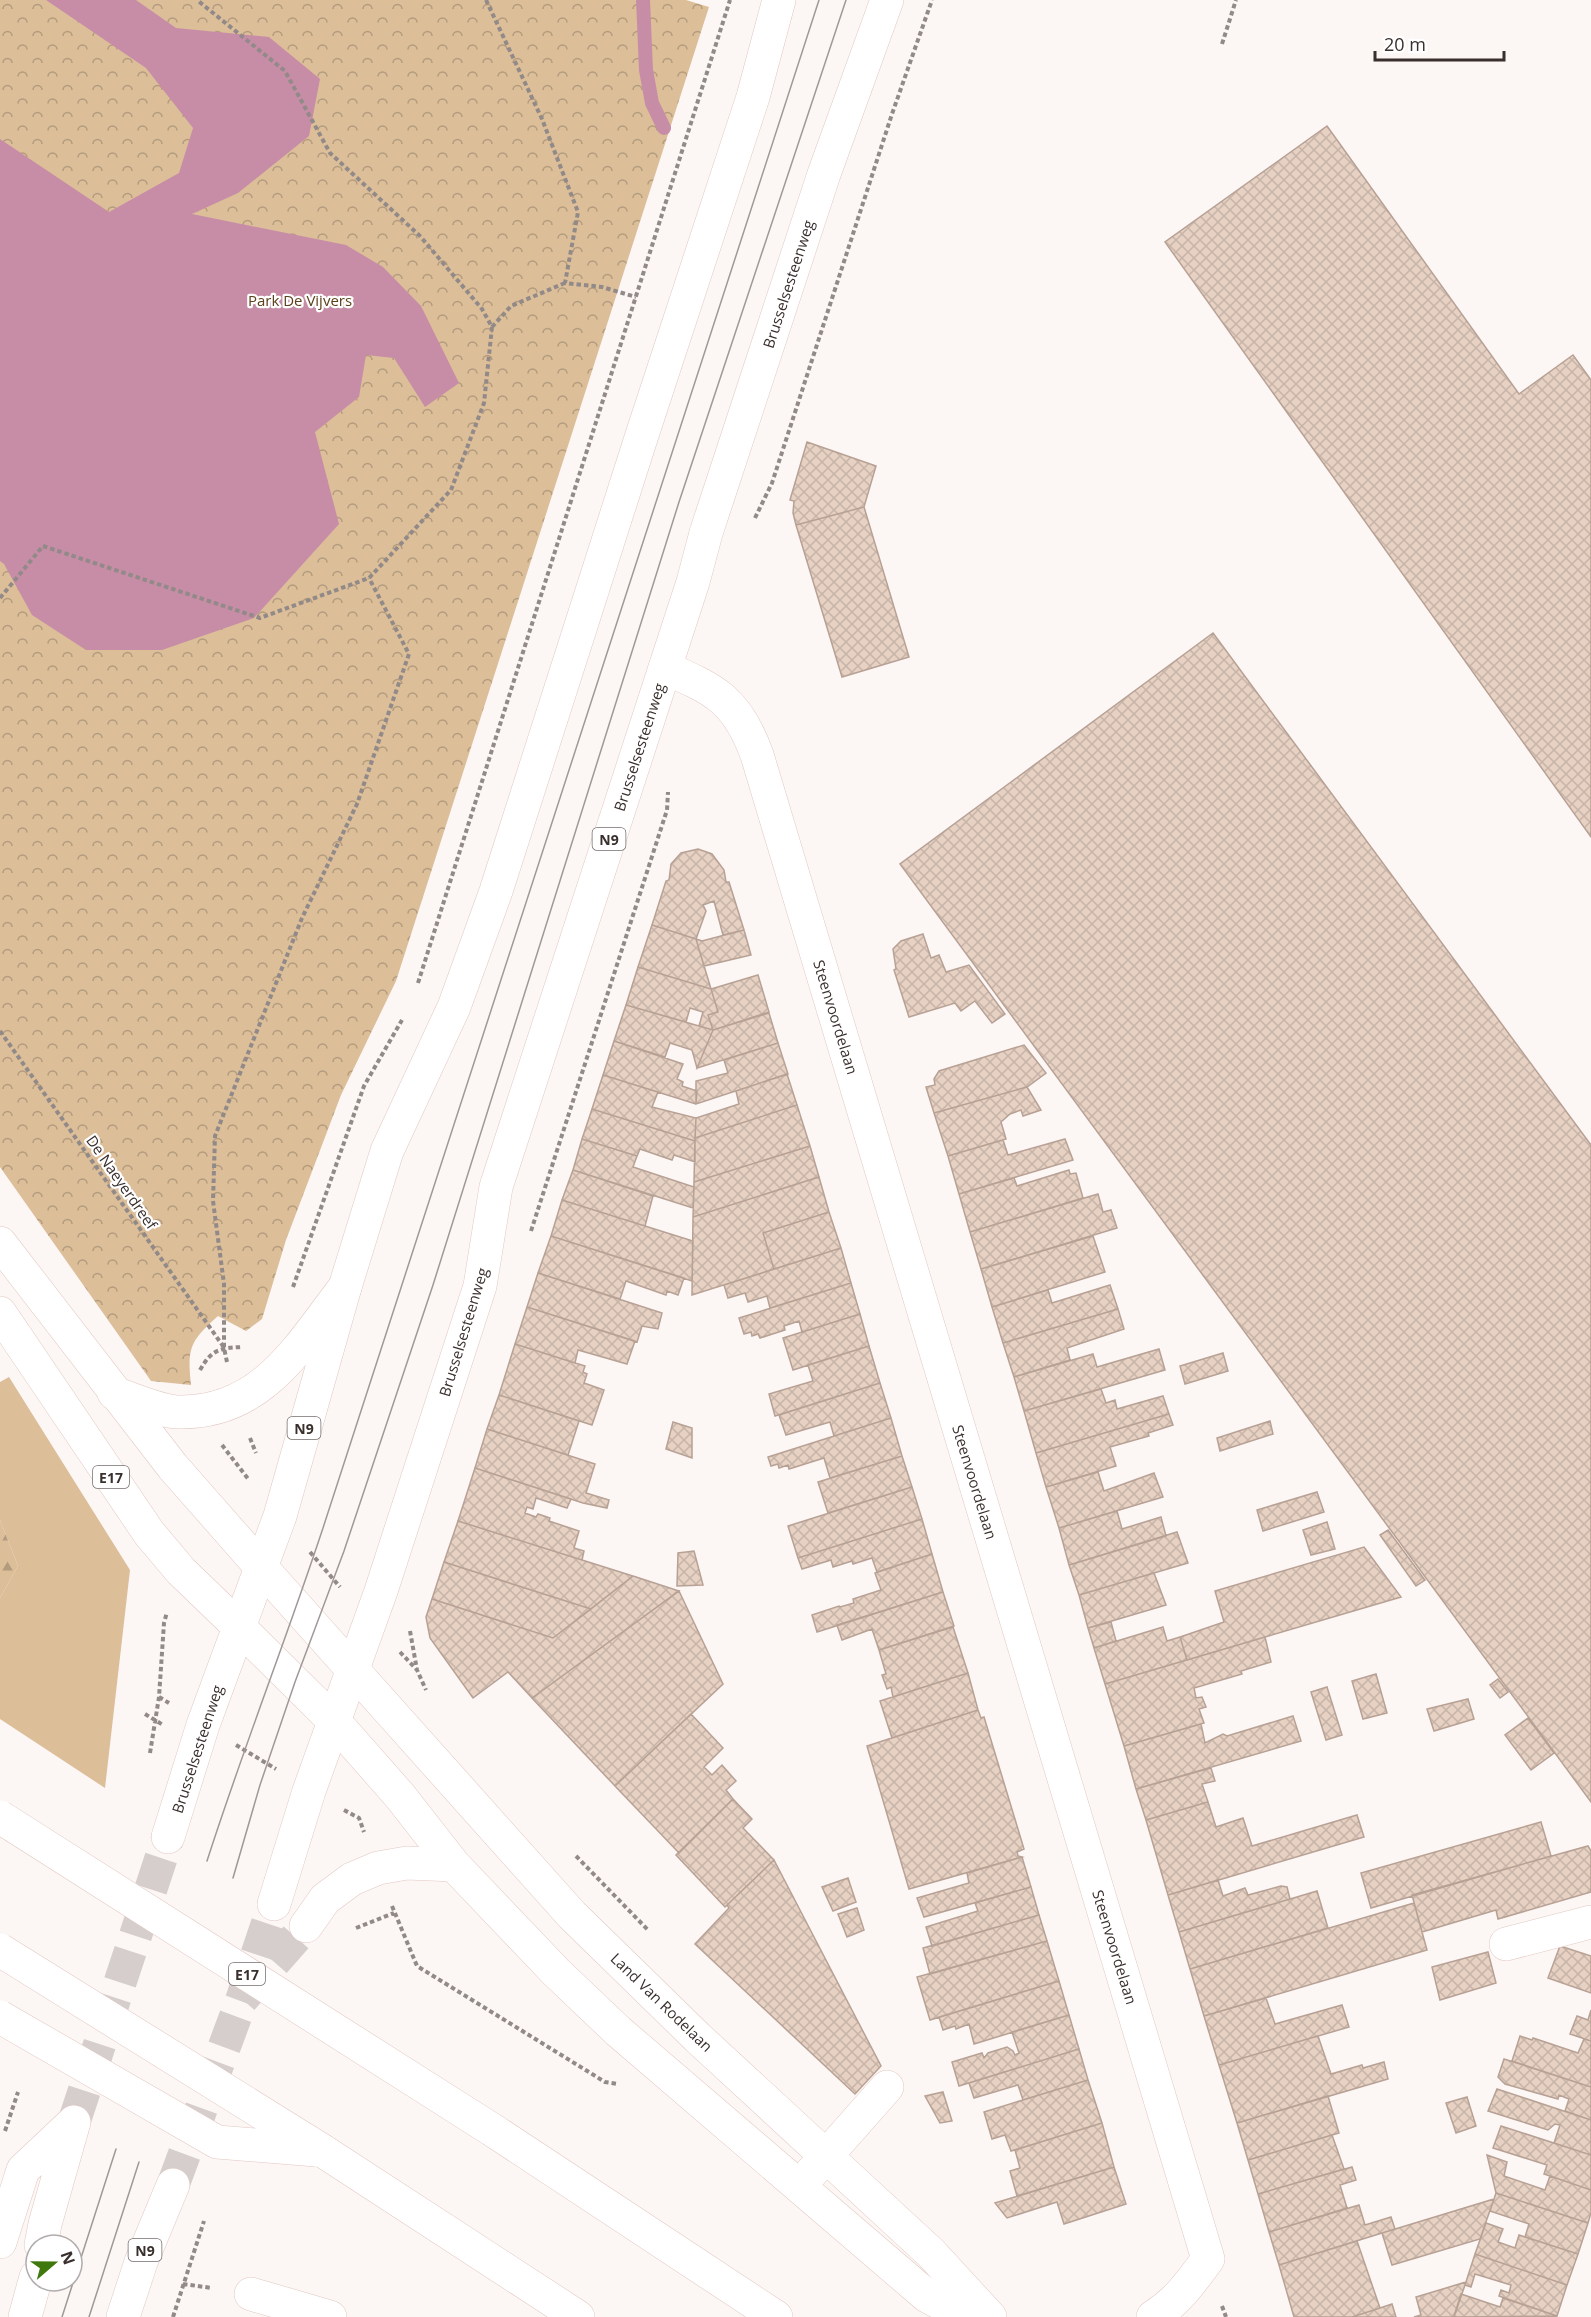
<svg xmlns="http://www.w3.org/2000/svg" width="1591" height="2317" font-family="'Open Sans',sans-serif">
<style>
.grass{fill:#dcbe99}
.forest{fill:url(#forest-firs)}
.park{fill:url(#park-crowns)}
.water{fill:#c78da6}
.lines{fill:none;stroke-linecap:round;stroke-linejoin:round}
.stream{stroke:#c78da6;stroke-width:14}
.building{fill:url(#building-cross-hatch);stroke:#b7a194;stroke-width:1.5}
.minor-tunnel{stroke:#d5cecd;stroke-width:33;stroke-dasharray:33 16;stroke-linecap:butt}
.major-tunnel{stroke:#d5cecd;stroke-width:33;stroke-dasharray:33 16;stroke-linecap:butt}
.minor-casing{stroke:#e2c8c2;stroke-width:34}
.major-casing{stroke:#e2c8c2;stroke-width:34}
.highway-casing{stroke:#e2c8c2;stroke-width:34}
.path{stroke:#928a88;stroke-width:4;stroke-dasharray:4.5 3;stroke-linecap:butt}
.minor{stroke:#fff;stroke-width:33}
.major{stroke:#fff;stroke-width:33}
.highway{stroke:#fff;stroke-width:33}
.tram{stroke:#a09897;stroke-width:1.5}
.highway-bridge-casing{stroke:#e2c8c2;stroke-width:34;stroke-linecap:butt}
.highway-bridge{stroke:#fff;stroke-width:33}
.labels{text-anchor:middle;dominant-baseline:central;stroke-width:4.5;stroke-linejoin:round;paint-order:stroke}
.shield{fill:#fff;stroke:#746d6c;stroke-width:1.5}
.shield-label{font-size:14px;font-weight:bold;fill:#392f2d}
.street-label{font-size:15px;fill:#392f2d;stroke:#fff}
.park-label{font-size:15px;fill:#5c411b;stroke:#fff}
</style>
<defs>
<pattern id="forest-firs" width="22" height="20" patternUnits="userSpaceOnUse" patternTransform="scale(1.5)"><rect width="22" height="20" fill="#dcbe99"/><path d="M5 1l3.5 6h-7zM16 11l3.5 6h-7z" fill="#b39b7d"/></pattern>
<pattern id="park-crowns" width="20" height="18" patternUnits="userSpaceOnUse" patternTransform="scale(1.5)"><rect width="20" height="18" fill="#dcbe99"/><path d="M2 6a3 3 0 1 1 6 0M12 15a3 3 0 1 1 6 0" fill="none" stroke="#b39b7d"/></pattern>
<pattern id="building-cross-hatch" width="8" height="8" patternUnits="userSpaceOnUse" patternTransform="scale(1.5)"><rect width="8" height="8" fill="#e7d1c3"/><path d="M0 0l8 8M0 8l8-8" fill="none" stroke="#c7b4a8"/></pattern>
</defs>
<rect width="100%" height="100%" fill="#fcf6f5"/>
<!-- grass -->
<path class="grass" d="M9,1377L130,1570L105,1788L0,1719V1598L18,1566L0,1520V1382Z"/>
<!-- forest -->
<path class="forest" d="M0,1520L18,1566L0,1598Z"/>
<!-- park -->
<path class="park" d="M0,0H686L709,7L396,981L341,1095L286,1240L262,1319L246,1331L218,1316C190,1341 187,1348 191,1385L151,1381L0,1167Z"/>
<!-- water -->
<path class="water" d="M46,0H136L176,28L269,37L320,79L309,136L238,193L192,214L346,245L383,267L421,306L459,383L425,407L394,358L366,355L359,397L315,432L339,524L254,618L162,650H86L32,615L4,564L0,561V139L109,212L179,173L193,128L146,68Z"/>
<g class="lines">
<!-- stream -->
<path class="stream" d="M643,0L646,70L652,103L664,128"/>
</g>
<!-- building -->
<path class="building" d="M1327,126L1519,394L1573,355L1591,380V837L1165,242Z
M807,442L876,466L864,507L796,525L793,513L794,501L790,500Z
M864,507L909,657L842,677L796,525Z
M1213,633L1591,1145V1802L900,864Z
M698,849L712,854L724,870L726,882H729L744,930L723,935L714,901L703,905L706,911L696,939L652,925L666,881L669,880L671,864L681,853Z
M652,925L696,939L711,989L638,967Z
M744,930L751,955L704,966L696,939L702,941Z
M923,934L931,958L939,955L946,972L969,965L1005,1014L992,1023L975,1001L961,1011L955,1003L909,1017L894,970L896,969L893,949L901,941Z
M638,967L711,989L718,1012L708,1015L713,1030L699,1026L703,1012L690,1008L686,1022L626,1005Z
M758,975L769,1012L713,1030L708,1015L718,1012L711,989Z
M626,1005L713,1030L697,1068L692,1050L670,1043L665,1057L614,1041Z
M769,1013L778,1043L697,1068L713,1030Z
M614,1041L683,1064L677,1079L683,1082L682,1086L697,1091L696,1104L603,1075Z
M778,1043L788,1074L696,1104V1081L728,1073L724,1060Z
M1024,1045L1046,1073L1027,1087L934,1113L926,1087L935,1085L934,1079L939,1071Z
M787,1074L797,1105L695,1138L696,1118L739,1104L736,1091Z
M603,1075L658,1092L652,1107L696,1118L695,1141L592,1109Z
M1027,1087L1041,1110L1023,1116L1021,1110L1010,1114L1001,1122L1006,1139L948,1156L934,1113Z
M797,1105L810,1146L694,1182L695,1138Z
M592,1109L695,1141V1162L674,1155L672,1160L640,1149L637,1156L582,1139Z
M582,1139L637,1156L633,1167L694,1187L693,1208L573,1170Z
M1065,1139L1073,1160L959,1194L948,1156L1003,1140L1008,1155Z
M810,1146L819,1177L693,1217L694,1182Z
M573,1170L653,1196L645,1226L562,1200Z
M1069,1170L1070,1174L1076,1173L1083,1198L970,1232L959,1194L1014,1178L1017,1186Z
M819,1177L829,1212L763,1233L774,1269L692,1295L693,1217Z
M1098,1194L1103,1212L1111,1210L1117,1228L981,1269L970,1232Z
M562,1200L693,1241L692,1281L551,1236Z
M829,1212L841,1248L774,1269L763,1233Z
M551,1236L684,1278L678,1295L667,1291L666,1295L626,1281L620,1299L538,1273Z
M1093,1236L1105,1272L992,1307L981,1269Z
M841,1248L851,1283L770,1308L767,1296L748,1302L745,1293L728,1298L724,1285Z
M538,1273L662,1313L658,1329L642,1326L637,1342L527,1307Z
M851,1283L860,1314L802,1332L799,1321L784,1326L785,1330L760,1338L758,1334L752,1336L751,1332L744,1334L739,1318Z
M1110,1285L1118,1309L1003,1343L992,1307L1048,1290L1052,1303Z
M527,1307L635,1341L627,1364L578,1350L575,1363L515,1344Z
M1118,1309L1124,1329L1067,1348L1070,1360L1014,1377L1003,1343Z
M860,1314L869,1346L793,1370L783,1338Z
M515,1344L585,1366L583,1372L587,1374L584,1383L604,1390L592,1425L499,1395Z
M869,1346L880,1383L775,1416L769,1394L813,1381L808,1365Z
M1159,1349L1165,1370L1024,1411L1014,1377L1093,1354L1097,1367Z
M1223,1353L1228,1371L1185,1384L1180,1366Z
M880,1383L891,1418L834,1436L830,1422L786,1435L779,1415Z
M1101,1389L1106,1403L1115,1400L1117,1409L1163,1396L1169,1414L1036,1453L1024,1411Z
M499,1395L579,1421L568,1455L487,1429Z
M1169,1414L1173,1425L1148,1433L1149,1436L1110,1447L1116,1466L1046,1487L1036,1453Z
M891,1418L902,1456L830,1478L824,1458L789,1469L788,1465L779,1468L778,1464L771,1466L768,1457Z
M1270,1421L1273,1434L1220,1451L1217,1438Z
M673,1422L692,1428V1458L666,1449Z
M487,1429L595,1464L586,1493L609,1500L607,1508L583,1503L475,1468Z
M902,1456L912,1487L828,1513L818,1482Z
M475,1468L571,1499L567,1508L536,1498L533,1509L527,1507L525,1513L536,1517L538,1514L550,1518L549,1521L579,1531L574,1548L584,1551L582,1560L458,1521Z
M1098,1472L1104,1491L1154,1473L1163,1497L1059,1528L1046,1487Z
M912,1487L922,1519L798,1558L788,1526Z
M1317,1492L1324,1512L1263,1531L1257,1510Z
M1117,1511L1122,1529L1161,1517L1166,1536L1069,1565L1059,1528Z
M922,1519L932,1554L877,1572L872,1558L853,1564L852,1561L833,1567L831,1560L802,1569L798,1558Z
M458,1521L582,1560L633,1576L591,1609L444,1562Z
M1327,1522L1335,1549L1311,1555L1303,1530Z
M1388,1530L1425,1580L1416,1586L1380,1535Z
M1177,1532L1188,1563L1079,1595L1069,1565Z
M1364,1547L1401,1597L1187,1660L1180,1637L1224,1622L1215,1591Z
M694,1551L703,1585L677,1586L678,1553Z
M932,1554L943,1592L817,1632L812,1615L839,1606L840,1607L854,1603L853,1599L881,1590L875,1573Z
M444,1562L506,1582L591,1609L553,1638L432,1599Z
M1154,1573L1166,1605L1088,1628L1079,1595Z
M633,1576L679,1591L532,1698L508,1672L473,1698L430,1638L426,1617L432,1599L553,1638Z
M679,1591L723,1684L615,1786L532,1698Z
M943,1592L954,1626L879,1650L872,1629L842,1640L837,1625Z
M1111,1622L1116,1641L1094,1648L1088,1628Z
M953,1627L968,1673L893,1697L891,1687L887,1689L882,1675L886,1674L879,1650Z
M1163,1627L1167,1641L1180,1637L1187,1660L1105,1684L1094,1648Z
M1265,1637L1271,1662L1241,1671L1242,1674L1194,1688L1196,1698L1202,1697L1206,1707L1199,1709L1204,1723L1124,1746L1105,1684Z
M968,1673L978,1710L892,1738L880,1701Z
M1376,1674L1387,1713L1363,1719L1352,1681Z
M1498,1679L1508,1692L1500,1698L1490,1685Z
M1327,1687L1342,1735L1326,1740L1311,1692Z
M1468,1699L1474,1719L1434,1731L1427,1709Z
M978,1710L981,1718L984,1717L1024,1849L1017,1852L1018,1856L1022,1857L909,1889L867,1746Z
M691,1714L723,1748L704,1767L712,1775L722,1765L736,1781L726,1790L733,1799L679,1853L615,1786Z
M1293,1716L1301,1741L1136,1789L1124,1746L1201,1724L1205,1743L1223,1734L1227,1736Z
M1528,1718L1554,1753L1531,1770L1505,1735Z
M1211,1768L1215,1781L1202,1784L1208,1802L1146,1820L1136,1789Z
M733,1799L752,1819L743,1828L774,1860L725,1907L676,1855Z
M1208,1802L1216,1827L1243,1818L1252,1846L1357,1815L1364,1837L1168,1895L1146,1820Z
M1541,1822L1551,1856L1371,1908L1361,1873Z
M1588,1846L1591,1851V1892L1498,1919L1496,1910L1422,1932L1412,1895Z
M1022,1857L1031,1887L924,1917L917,1898L969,1883L967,1873Z
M774,1860L881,2066L855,2094L695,1944L729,1908L727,1905Z
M848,1878L856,1902L833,1911L822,1887Z
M1218,1880L1223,1896L1245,1888L1248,1895L1281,1886L1287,1887L1290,1899L1179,1932L1168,1895Z
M1031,1887L1039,1915L932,1946L926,1927L978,1911L975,1903Z
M1317,1891L1328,1928L1190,1969L1179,1932Z
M1414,1903L1427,1950L1204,2016L1190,1969Z
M857,1908L864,1930L847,1937L838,1914Z
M1039,1915L1047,1941L930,1974L923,1948Z
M1047,1941L1059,1981L930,2020L917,1977Z
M1560,1946L1591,1956V1993L1548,1978Z
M1488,1952L1496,1983L1440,2000L1432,1967Z
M1059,1981L1069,2015L974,2044L969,2024L956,2029L955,2026L943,2030L939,2017Z
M1266,1998L1275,2024L1342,2005L1349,2027L1219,2065L1204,2016Z
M1591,2010V2041L1570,2034L1577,2016L1588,2020Z
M1069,2015L1079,2049L959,2086L952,2062L982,2053L984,2058L988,2053L1007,2047L1013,2051L1015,2055L1019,2053L1012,2032Z
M1318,2036L1331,2074L1362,2065L1363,2068L1384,2062L1388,2079L1237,2123L1219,2065Z
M1520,2036L1532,2040L1533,2038L1578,2053L1584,2039L1591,2041V2087L1512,2061Z
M1079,2049L1088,2080L1023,2100L1018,2085L974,2098L969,2083Z
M1504,2059L1591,2087V2120L1565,2111L1569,2099L1559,2095L1558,2099L1505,2084L1498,2077Z
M1088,2080L1102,2123L1011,2151L1005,2135L992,2139L984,2112Z
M1497,2089L1591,2120V2155L1554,2143L1560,2125L1555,2124L1548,2130L1488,2111Z
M943,2092L952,2121L940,2123L925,2096Z
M1328,2096L1339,2133L1248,2160L1237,2123Z
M1467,2097L1476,2126L1456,2133L1446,2103Z
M1102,2123L1114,2167L1017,2196L1010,2171L1020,2168L1015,2150Z
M1501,2126L1591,2155V2190L1544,2174L1547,2165L1493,2148Z
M1332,2135L1344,2169L1258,2194L1248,2160Z
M1487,2155L1507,2162L1504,2176L1545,2190L1550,2176L1591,2190V2213L1588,2223L1496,2193Z
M1114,2167L1126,2204L1064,2224L1057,2202L1007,2218L995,2203Z
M1352,2167L1356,2180L1340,2185L1347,2208L1269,2232L1258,2194Z
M1496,2193L1588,2223L1578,2254L1525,2237L1529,2224L1490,2211Z
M1494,2199L1480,2239L1392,2265L1382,2233Z
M1359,2205L1365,2225L1391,2217L1395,2229L1279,2265L1269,2232Z
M1486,2223L1503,2229L1498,2242L1515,2248L1519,2235L1578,2254L1567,2285L1475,2254Z
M1357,2241L1380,2308L1352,2317H1294L1279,2265Z
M1475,2254L1567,2285L1557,2316L1499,2296L1501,2290L1509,2293L1511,2285L1475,2274L1471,2287L1465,2285Z
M1466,2282L1454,2317H1414L1421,2315L1416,2297Z
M1461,2294L1500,2307L1503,2298L1557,2316L1457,2317L1454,2316Z
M1392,2304L1396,2317H1352L1380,2308Z"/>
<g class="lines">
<!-- minor-tunnel -->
<path class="minor-tunnel" d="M242,1999L306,1926"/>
<!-- major-tunnel -->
<path class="major-tunnel" d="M74,2122L168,1837
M173,2185L242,1999L274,1904"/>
<!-- minor casing -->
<g class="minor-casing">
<path id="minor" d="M665,668C716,690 737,700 757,755L1208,2259C1192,2281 1177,2302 1153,2317
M352,1669L572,1915L698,2038L931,2253L990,2317
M334,1721L400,1796L454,1865L556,1972L618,2031L927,2296L966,2317
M306,1926L325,1899L352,1879L378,1868L407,1863L454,1865
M1506,1944L1591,1922
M811,2173L887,2087
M251,2294L330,2317"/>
</g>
<!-- major casing -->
<g class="major-casing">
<path id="major" d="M261,1567L352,1669
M239,1627L334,1721
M168,1837L203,1725L280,1516L345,1287L387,1151L454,1007L496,891L642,435L753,97L779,0
M274,1904L309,1791L381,1591L480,1286L496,1187L693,582L706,533L824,174L887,0
M0,2242L23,2170L74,2122
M41,2245L45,2224L74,2122
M25,2317L36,2277
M123,2317L141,2262L173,2185"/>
</g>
<!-- highway casing -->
<g class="highway-casing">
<path id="highway" d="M0,1243L173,1467L261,1567
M0,1313L149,1533L181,1571L239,1627
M114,1393C133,1399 161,1412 180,1412C263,1413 300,1345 345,1287
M494,2131L776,2317
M323,2151L578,2317"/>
</g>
<!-- path -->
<path class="path" d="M486,0L542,119L578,212L565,283L602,287L636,297
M1222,44L1236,0
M492,327L511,306L565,283
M755,518L772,483L892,114L932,0
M0,598L43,546L260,618L369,578L451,490L484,403L492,327L482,309L420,236L330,153L285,71L197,0
M418,983L730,0
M0,1031L223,1346
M531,1231L667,810L668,792
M293,1287L364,1086L402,1020
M227,1362L224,1348V1284L213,1201L215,1136L302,918L357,804L409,654L369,578
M200,1370C212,1349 220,1348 243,1347
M250,1438L256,1453
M222,1445L249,1480
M310,1552L340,1587
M410,1631L417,1670
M400,1652L417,1670L426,1690
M159,1697L169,1703
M145,1714L163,1725
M236,1745L276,1769
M150,1753L159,1697L164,1623L167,1612
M344,1810L359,1818L364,1832
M576,1856L648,1930
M392,1906L417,1966L605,2082L618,2084
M356,1928L394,1913
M5,2131L18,2092
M183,2284L212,2288
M1222,2306L1226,2317
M173,2317L204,2221"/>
<!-- minor -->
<use href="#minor" class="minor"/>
<!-- major -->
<use href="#major" class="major"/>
<!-- highway -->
<use href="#highway" class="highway"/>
<!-- tram -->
<path class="tram" d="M207,1861C243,1749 286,1640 323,1528L819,0
M233,1878L260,1785L295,1682L344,1551L433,1285L679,502L846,0
M62,2317L116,2149
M89,2317L139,2162"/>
<!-- highway-bridge casing -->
<g class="highway-bridge-casing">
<path id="highway-bridge" d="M0,1817L494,2131
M0,1950L323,2151
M0,2017L217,2142L316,2150"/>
</g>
<!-- highway-bridge -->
<use href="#highway-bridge" class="highway-bridge"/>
</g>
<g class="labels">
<!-- shield labels -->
<g class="shield">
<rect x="592.5" y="828" width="33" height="22" rx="4.5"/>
<rect x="287.5" y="1417" width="33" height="22" rx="4.5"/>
<rect x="93" y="1466" width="36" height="22" rx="4.5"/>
<rect x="229" y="1963" width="36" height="22" rx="4.5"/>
<rect x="128.5" y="2239" width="33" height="22" rx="4.5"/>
</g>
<g class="shield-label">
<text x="609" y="839">N9</text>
<text x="304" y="1428">N9</text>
<text x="111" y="1477">E17</text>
<text x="247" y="1974">E17</text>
<text x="145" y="2250">N9</text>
</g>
<!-- street labels -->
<g class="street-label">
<text transform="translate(788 284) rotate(-72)">Brusselsesteenweg</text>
<text transform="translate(639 747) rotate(-72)">Brusselsesteenweg</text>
<text transform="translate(836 1017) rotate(73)">Steenvoordelaan</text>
<text transform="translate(122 1182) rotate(55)">De Naeyerdreef</text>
<text transform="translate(463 1332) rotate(-73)">Brusselsesteenweg</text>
<text transform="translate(975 1482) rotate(73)">Steenvoordelaan</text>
<text transform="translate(197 1749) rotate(-72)">Brusselsesteenweg</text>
<text transform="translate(1115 1947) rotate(73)">Steenvoordelaan</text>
<text transform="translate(662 2002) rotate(44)">Land Van Rodelaan</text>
</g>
<!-- park labels -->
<g class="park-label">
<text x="300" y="300">Park De Vijvers</text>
</g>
</g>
<!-- north arrow -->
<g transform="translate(54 2263) rotate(70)"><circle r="28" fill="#ffffff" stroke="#b0acab" stroke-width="1.5"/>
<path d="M0-4.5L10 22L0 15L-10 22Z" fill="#3f780d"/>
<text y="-9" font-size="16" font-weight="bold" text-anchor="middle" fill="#392f2d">N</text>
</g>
<!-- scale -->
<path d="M1375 51v9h129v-9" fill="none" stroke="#392f2d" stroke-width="3"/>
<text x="1384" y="51" font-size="18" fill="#392f2d" stroke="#ffffff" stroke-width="4.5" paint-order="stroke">20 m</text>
</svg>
